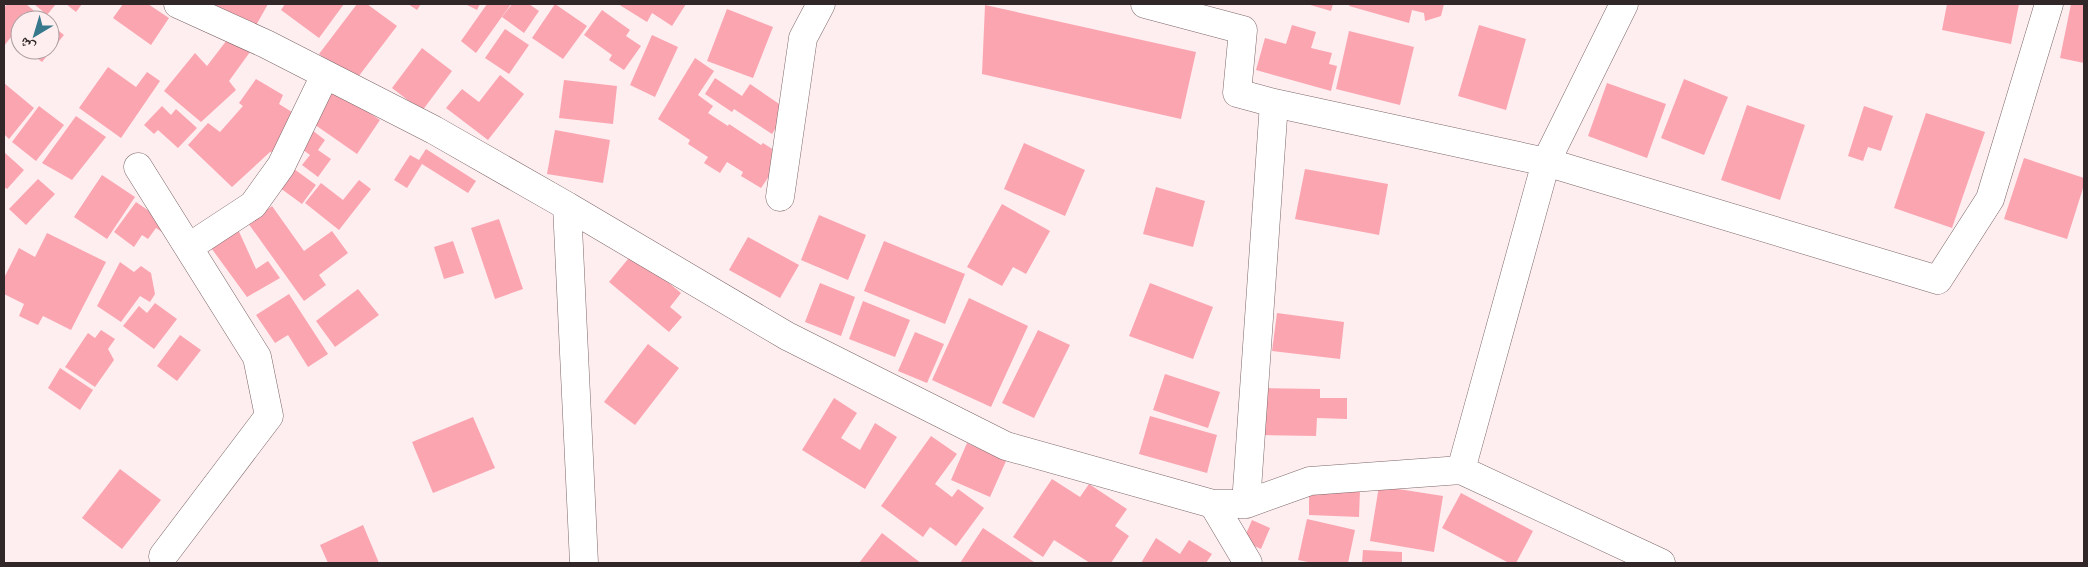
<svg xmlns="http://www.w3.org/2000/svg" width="2088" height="567" font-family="'Source Serif 4','Noto Naskh Arabic',serif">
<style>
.building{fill:#fba5b1}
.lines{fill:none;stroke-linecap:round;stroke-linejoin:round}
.street-casing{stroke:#7d6769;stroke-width:29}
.street{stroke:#fff;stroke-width:28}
</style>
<rect width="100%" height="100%" fill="#feeef0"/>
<!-- building -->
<path class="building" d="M7,4H26L45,20H20V45L11,37L4,46V8Z
M34,4H56L47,15Z
M66,4H82L76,12Z
M123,4H148L169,18L151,45L113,18Z
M209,4H268L254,29Z
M285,4H344L319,38L281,10Z
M357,4H367L397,26L355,81L319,54Z
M408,4H421L417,10Z
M465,4H480L477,10Z
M487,4H511L476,53L461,41Z
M512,4H529L539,11L524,33L502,17Z
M555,4L587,26L563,59L532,38Z
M618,4H686L672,26L652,13L647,22Z
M1307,4H1333L1331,11Z
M1350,4H1444L1441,16L1425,21L1424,13L1412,10L1409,23L1349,6Z
M1947,4H2019L2011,44L1942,30Z
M2071,4H2084V63L2060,58Z
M985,5L1196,52L1181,119L982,74Z
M727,9L773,27L753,78L707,61Z
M602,10L630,30L626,36L641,46L624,70L609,60L612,55L584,35Z
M50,24L64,35L42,62L27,50H50Z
M1292,25L1316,32L1311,48L1332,53L1329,64L1337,66L1331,91L1256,70L1265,38L1286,44Z
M1479,25L1526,39L1506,110L1458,96Z
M505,29L529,45L509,74L485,58Z
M1349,31L1414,47L1400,105L1336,89Z
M652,35L678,47L655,97L630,85Z
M230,36L250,52L229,81L236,90L201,122L164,91L195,53L207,66Z
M422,48L452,71L422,111L392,88Z
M695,58L714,71L698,95L713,106L708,113L728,126L729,124L761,145L763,143L783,156L761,188L741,176L743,172L727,162L720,173L704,163L708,157L688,144L690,140L658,119Z
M108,67L136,87L147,72L160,81L121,138L79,108Z
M500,75L524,94L488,140L446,108L462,89L479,102Z
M715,78L742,96L750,84L788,110L772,134L734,109L732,112L705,94Z
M256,79L283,95L279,104L300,117L284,150L270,152L232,187L188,145L208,123L220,132L243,106L239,103Z
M1684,79L1728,97L1704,155L1661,138Z
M564,80L617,86L613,124L559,118Z
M4,83L34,108L9,139L4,134Z
M1607,83L1666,104L1647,158L1588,136Z
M334,89L380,120L357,154L311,122Z
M1747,105L1805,125L1780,200L1721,180Z
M39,106L64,125L36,161L12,142Z
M162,106L171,115L176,109L197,128L178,148L158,130L154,134L144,125Z
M1864,106L1893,116L1881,151L1868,147L1863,161L1848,156Z
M1926,113L1985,132L1952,228L1894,208Z
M76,116L106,137L72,180L42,163Z
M308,127L325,140L318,150L331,159L318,177L302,165L310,155L295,144Z
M555,130L610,140L603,183L547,174Z
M1024,143L1085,170L1065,216L1004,189Z
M426,149L476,181L468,193L422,164L407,188L394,180L410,155L419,160Z
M4,152L24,170L7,189L4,187Z
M2024,158L2084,178V185L2067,239L2004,219Z
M290,166L316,185L302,204L276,185Z
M1305,169L1388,184L1379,235L1295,219Z
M102,175L135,197L107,239L74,217Z
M38,179L55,194L26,225L9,209Z
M359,180L371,189L339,230L305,203L321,183L343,200Z
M1156,187L1205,201L1193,247L1143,234Z
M136,202L168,224L162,232L156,228L148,239L142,235L134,247L114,232Z
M1002,204L1050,231L1026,274L1013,267L1002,286L967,267Z
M272,206L304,251L332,231L348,253L319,275L326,285L304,301L248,223Z
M819,215L866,235L848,280L801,260Z
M499,219L523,289L495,299L471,228Z
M236,225L256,269L268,261L280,278L247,297L209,245Z
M47,233L106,262L71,330L43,316L38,325L19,316L24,304L4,294V278L19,248L35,257Z
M748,237L799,265L780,298L729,270Z
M453,241L464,273L444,279L434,247Z
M884,241L965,274L945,324L864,291Z
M633,253L681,293L670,307L682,317L669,332L609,282Z
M120,262L134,272L141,266L151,273L155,294L150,302L140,296L121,322L97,306Z
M820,283L855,297L841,336L805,322Z
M1150,283L1213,307L1193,359L1129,336Z
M358,289L379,315L335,347L316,321Z
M289,294L328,354L308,367L288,335L275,343L256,315Z
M969,298L1028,326L991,407L932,380Z
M863,301L910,320L895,357L849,339Z
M155,303L177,319L154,349L123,326L139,306L147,313Z
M1277,313L1344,322L1340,359L1272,351Z
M101,330L115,339L108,349L114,360L95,387L65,367L88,333L95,338Z
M1038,330L1070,345L1034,418L1002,403Z
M915,332L944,344L927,383L898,371Z
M180,335L201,350L177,381L157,366Z
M648,344L679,368L635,425L604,402Z
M60,368L93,390L80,410L48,388Z
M1165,374L1220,392L1208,428L1153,410Z
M1261,388L1320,389V398H1347V419L1317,418L1316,436L1261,435Z
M834,398L857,413L841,438L860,450L875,423L897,437L865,489L802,450Z
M1150,416L1217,435L1207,473L1139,454Z
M473,417L495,468L433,493L412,442Z
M931,436L957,454L935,484L952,497L958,489L984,508L956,546L930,527L923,537L881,506Z
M967,443L1006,461L990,497L951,480Z
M120,469L161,500L122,549L82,518Z
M1052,479L1080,497L1089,484L1127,509L1115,526L1129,536L1111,563H1090L1054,540L1043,557L1013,537Z
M1379,486L1443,496L1434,552L1370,541Z
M1309,489L1360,491L1359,517L1309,515Z
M1461,493L1533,531L1516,563H1509L1442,528Z
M1307,519L1355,530L1348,563H1313L1298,560Z
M1252,520L1270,528L1261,549L1243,541Z
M363,525L379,563H328L320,545Z
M983,528L1034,562L1033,563H960Z
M882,533L913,557L921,563H859Z
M1156,538L1180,554L1189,540L1212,554L1206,563H1141Z
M1363,550L1402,552V563H1362Z"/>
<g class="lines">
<!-- street casing -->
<g class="street-casing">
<path id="street" d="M178,4L266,44L434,130L567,206
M1145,4L1243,30L1237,93L1274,103
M138,167L257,357L269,416L163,556
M780,197L803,38L821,4
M189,247L253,205L281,166L325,75
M1461,470L1546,162L1938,280L1990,199L2049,4
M1213,504L1248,563
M1246,504L1274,103L1546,162L1624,4
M584,563L567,206L787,336L1006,446L1213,504H1246L1310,481L1461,470L1661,563"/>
</g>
<!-- street -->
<use href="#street" class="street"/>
</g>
<!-- border -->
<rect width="2088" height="567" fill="none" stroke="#312728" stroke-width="10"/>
<!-- north arrow -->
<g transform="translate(35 35) rotate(218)"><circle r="24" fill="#feeef0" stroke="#ac9ea0"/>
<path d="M0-4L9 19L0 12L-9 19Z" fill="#38788c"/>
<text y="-8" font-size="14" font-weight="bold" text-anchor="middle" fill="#312728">ش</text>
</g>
</svg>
